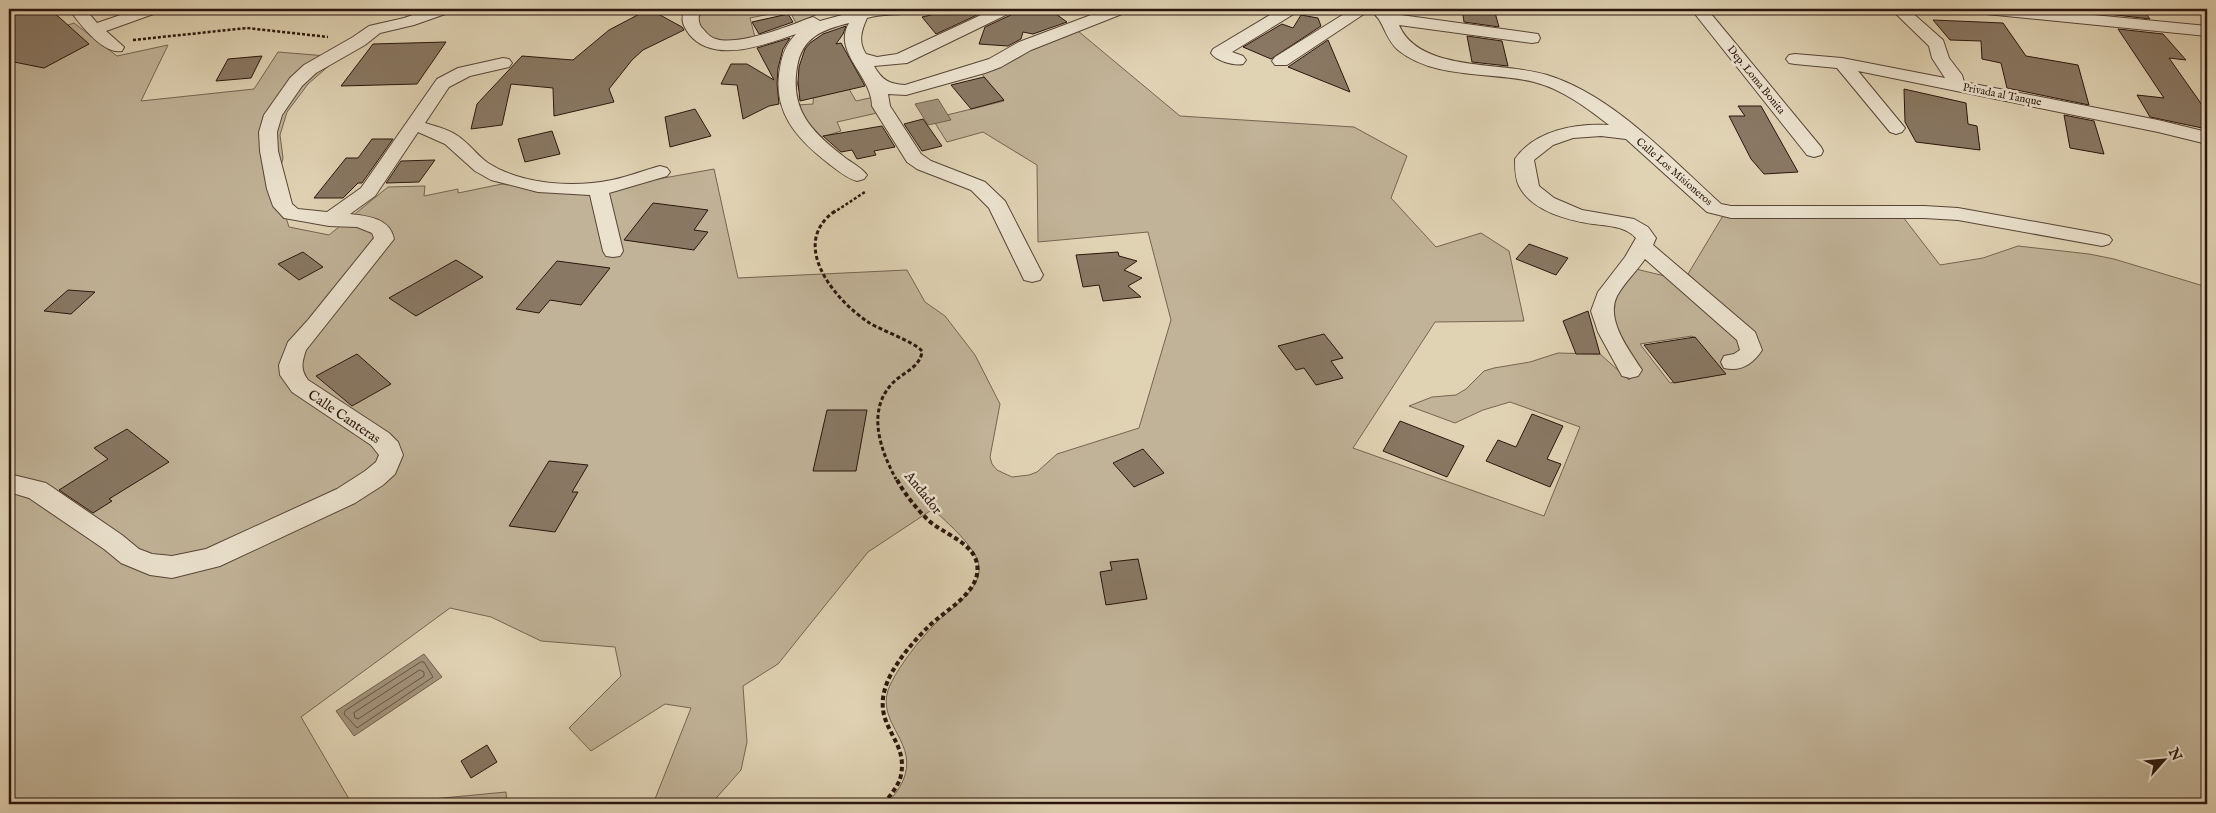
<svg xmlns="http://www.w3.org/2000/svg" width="2216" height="813" font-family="'IM FELL English',serif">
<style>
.green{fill:#c1b398;stroke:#766452;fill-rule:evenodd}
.water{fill:#a2927b;stroke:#72604f}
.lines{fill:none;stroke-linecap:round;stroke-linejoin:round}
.shore{stroke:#665444;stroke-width:1}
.building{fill:#897864;stroke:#2b150d}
.minor-casing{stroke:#584437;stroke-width:2}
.path-far2{stroke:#2b150d;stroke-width:2.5;stroke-dasharray:3 2;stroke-linecap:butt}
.path-far1{stroke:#2b150d;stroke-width:3;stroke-dasharray:4 2.5;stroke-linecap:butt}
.path{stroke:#2b150d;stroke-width:4;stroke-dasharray:4.5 3;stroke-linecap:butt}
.minor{fill:#ebe2ce;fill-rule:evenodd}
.labels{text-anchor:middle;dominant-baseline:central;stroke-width:5;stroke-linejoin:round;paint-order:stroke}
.far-street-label{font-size:11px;fill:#2b150d;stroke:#ebe2ce}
.street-label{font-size:14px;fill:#2b150d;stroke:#ebe2ce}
</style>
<rect width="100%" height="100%" fill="#e0d3b4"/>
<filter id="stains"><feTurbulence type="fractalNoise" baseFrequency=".004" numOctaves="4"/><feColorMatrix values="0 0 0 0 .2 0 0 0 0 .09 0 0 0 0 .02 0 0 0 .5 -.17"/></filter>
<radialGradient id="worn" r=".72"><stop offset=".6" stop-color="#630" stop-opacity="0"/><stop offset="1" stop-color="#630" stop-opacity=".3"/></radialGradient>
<!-- green -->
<path class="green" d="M697,9H830L796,23L789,10L750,18L755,37L721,43L696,27L695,12Z
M74,23L117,56L168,45L141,101L254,89L278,52L339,57L308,84L287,112L280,135L283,158L276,186L289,227L329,235L388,187L425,186L424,196L458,189V193L502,184L591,191L714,169L738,278L907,270L925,302L945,316L975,355L1000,404L990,457L992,464L997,470L1012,477L1029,475L1037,472L1057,454L1139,428L1171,320L1148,232L1038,242L1037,165L983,132L947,142L935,123L947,115L1004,101L981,73L1014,57L1078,31L1180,116L1354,127L1407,156L1391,198L1436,247L1481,233L1509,251L1524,321L1435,322L1353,448L1544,516L1580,427L1510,402L1483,410L1455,423L1409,406L1432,397L1456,395L1466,389L1484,371L1494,368L1530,362L1558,353L1600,354L1629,380L1633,373L1603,311L1636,269L1673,278L1710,294L1688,274L1724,214L1903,217L1940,265L1983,258L2018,246L2089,254L2114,259L2207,287V804H887C894,795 902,786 905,775C916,739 872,720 891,683C902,662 918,642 934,625C949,609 981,591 979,567C978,548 946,522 933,509L868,552L778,664L743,686L747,742L741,770L711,804H653L691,708L665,704L591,751L569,728L621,676L615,647L541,641L491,617L450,608L301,717L352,804H9V45ZM1692,336L1724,374L1670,383L1640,344Z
M797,82H845L856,101L874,97L877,113L837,122L841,131L819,138L808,125L797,105L813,104L814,89L799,90Z
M506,792L507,804H380Z"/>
<!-- water -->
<path class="water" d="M938,99L951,120L928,125L915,104Z
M424,654L442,677L354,736L336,711Z"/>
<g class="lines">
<!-- shore -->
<path class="shore" d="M421,662H424L433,677L357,728L344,714L345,711Z
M420,670L424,672V676L358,719L355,718L354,713Z"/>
</g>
<!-- building -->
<path class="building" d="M9,9H50L89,44L44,68L9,61Z
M649,9L682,27L684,30L643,50L632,60L609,89L614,102L554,116L553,88L511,84L502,125L471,129L477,104L522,56L573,60L609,30Z
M957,9H990L936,34L922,17Z
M1016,9H1049L1067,22L1033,34L1023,32L1021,39L1008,46L979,44L985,27L1013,14Z
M1462,9H1494L1499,27L1464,22Z
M2104,9H2142L2150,19L2108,14Z
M788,14L793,22L759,34L752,22Z
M1301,15L1318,18L1321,26L1271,59L1243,47L1282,24L1293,28Z
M1933,20L2003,23L2026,56L2078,65L2089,105L2007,88L2001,63L1982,59L1981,41L1950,40Z
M846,26L843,34L836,44L841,43L865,86L800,101L798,82L799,67L805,49L810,43L823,34Z
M2118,29L2163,34L2186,60L2169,58L2207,112V129L2150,117L2137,95L2164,98Z
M1467,36L1502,41L1508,66L1472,62Z
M790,38L783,49L778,68L777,84L779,104L769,106L743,119L737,85L721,84L731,64H747L774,80L757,48Z
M1328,40L1350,92L1288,67Z
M446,42L417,84L341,86L373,44Z
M262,56L251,78L216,81L228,59Z
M984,77L1004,100L971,109L951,85Z
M1904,89L1966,103L1968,124L1977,126L1980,150L1916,142L1905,122Z
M1738,106H1761L1798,172L1764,174L1751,159L1729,116H1745Z
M695,109L711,136L670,147L665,117Z
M2064,115L2094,121L2104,154L2070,148Z
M923,119L942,146L922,151L904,124Z
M882,126L895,147L874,151L876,155L857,159L852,150L841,152L823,136Z
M552,131L560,154L525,162L518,139Z
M372,139H393L362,183H358L343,198H314L346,158H358Z
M435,160L419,182L386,183L401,161Z
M653,203L708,210L694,230L708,232L694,250L624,240Z
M1529,244L1568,258L1556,275L1516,259Z
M303,252L323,267L299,280L278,264Z
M1118,252L1119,256L1137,261L1124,270L1142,278L1128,286L1141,297L1103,301L1099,285L1083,287L1076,255Z
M456,260L483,277L416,316L389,298Z
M557,261L610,268L581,305L550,300L539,313L516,309Z
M68,290L95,292L71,314L44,311Z
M1588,311L1600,354H1576L1563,321Z
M1324,334L1343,358L1331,361L1343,378L1316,385L1304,368L1296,370L1278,346Z
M1695,337L1726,374L1674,383L1644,345Z
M357,354L391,384L352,406L316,376Z
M827,410H867L856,471H813Z
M1532,414L1563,426L1547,459L1561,464L1550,487L1486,461L1498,440L1516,447Z
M1400,421L1464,446L1447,477L1383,451Z
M127,429L169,462L109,499L112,501L93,513L59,490L108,459L94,448Z
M1143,449L1164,473L1134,487L1113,463Z
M549,461L588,465L572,492H578L555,532L509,526Z
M1138,559L1147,599L1106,605L1100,572L1112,570L1110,562Z
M487,745L497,762L471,778L461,761Z"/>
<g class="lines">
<!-- minor casing -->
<g class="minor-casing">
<path id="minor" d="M69,9H85L97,23L138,9H161L159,12L106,31L124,47L122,51C103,55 79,23 69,9Z
M430,9H453L451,12L414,25L380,33L365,45L316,73L302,86L282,115L277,132L278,151L292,204L298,209L327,212L361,188L437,79L458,68L503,58L509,59L512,63L509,67L470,76L449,87L425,123C438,127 452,130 463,140C472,147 479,157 488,163C522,185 574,188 612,180C628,177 644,170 660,166L667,168L670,172L667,176L609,193L623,251L620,256L613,257L606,256L603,251L590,195L538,192L491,180L475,171L445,144L418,132L375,196L350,214C368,216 390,218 394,239L306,350C302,362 300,369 308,380L389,433L398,442L403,455L395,474L383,485L355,503L220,566L172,578L150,575L121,563L104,549L29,498L9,492V474L46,483L122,535L139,549L152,554L172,556L206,549L337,489L365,471L376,462L379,455L371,445L292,392L280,375L279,365L288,342L308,320L374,238L372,233L357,227L329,226L284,218L273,206L267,189L260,151L259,132L264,115L290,78L304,65L353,37L369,26L404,18Z
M685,9H701C698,16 697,24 704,30C707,34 712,38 716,39C737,46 787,27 807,19L813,17L820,21L864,9H916L914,12C898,16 883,13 867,18C861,31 858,42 866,54L877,57L897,54L994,9H1014L1012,12L907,63L874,66C882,80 889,84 905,85L989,59L1019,42L1107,9H1129L1127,12L1031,50L1001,67L985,73L906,95L888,94L890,106L921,154L931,161L985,182L1005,201L1043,275L1040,280L1032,282L1024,280L989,208L971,190L917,169L907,162L872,106C872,76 832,52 849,23C822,30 802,37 797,67C790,110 811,131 843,156C850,162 861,167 867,175L864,179L857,181C846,178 837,170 828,163C796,138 772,111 780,68C782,55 786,44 796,34C766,44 714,65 689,34C683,26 680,19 685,9Z
M1280,9H1299L1297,12L1232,52L1243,56L1246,60L1243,64C1234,66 1216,61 1211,53L1213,49Z
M1352,9H1387L1401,15L1538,34L1540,38L1538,42L1532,43L1399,25C1419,73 1504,61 1547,75C1613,95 1671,159 1721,204L1731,206H1924L1958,208L2102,234L2109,236L2112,240L2109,244L2102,246L1958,220L1924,218H1731L1707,212L1626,139L1601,136L1573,138L1553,145L1534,160L1539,186L1554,198L1582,210L1634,219L1648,227L1656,238L1653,245L1755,332L1762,350C1753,364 1741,372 1724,368L1721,362L1724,356L1734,354L1740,350L1737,340L1645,259C1636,272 1624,283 1617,296C1605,320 1630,351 1642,370L1638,376L1630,378L1622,376L1598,332L1591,311L1598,292L1625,257L1636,238C1625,226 1608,226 1593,224C1567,220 1532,211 1519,186C1515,178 1515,168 1515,159C1535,130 1576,123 1609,125C1587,108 1562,89 1534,82C1490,71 1435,80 1398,50C1389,42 1386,32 1380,21C1378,17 1374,14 1370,10L1287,65H1275L1272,61L1275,57Z
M1691,9H1707L1821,147L1823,151L1821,155L1814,157L1807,155Z
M1891,9H1908L1943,40L1949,58L1962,75L1964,82L2158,120L2207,132V144L2158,132L1858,71L1905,128L1902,132L1896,134L1890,132L1837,68L1795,64L1789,63L1786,59L1789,55L1795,54L1842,58L1945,78L1932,58L1929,46Z
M1978,9H2032L2207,26V36L1986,14L1980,12Z"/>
</g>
<!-- path-far2 -->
<path class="path-far2" d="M133,40L247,28L328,37
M833,213L865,192"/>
<!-- path-far1 -->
<path class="path-far1" d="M835,211C788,244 835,300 868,322C882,331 913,341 922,351C921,365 907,371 897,379C865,406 879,448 896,479"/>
<!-- path -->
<path class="path" d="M884,804C890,795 899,786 901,775C909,735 865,725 891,674C900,657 915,640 928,627C945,610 982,592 977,564C974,543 942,533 928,520C915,507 904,493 896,478"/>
<!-- minor -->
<use href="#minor" class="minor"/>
</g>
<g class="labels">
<!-- far-street labels -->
<g class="far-street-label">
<text transform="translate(1756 80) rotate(51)">Dep. Loma Bonita</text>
<text transform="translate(2002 95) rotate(11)">Privada al Tanque</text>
<text transform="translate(1674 172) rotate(41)">Calle Los Misioneros</text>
</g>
<!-- street labels -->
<g class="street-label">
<text transform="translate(344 417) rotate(34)">Calle Canteras</text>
<text transform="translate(923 493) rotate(51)">Andador</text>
</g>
</g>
<!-- margin -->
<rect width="2216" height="813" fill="none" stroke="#e0d3b4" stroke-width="30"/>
<rect x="10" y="10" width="2196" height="793" fill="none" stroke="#2b150d" stroke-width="2.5"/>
<rect x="15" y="15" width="2186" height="783" fill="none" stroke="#2b150d"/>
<!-- north arrow -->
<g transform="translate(2164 760) rotate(63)" stroke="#ebe2ce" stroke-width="4" paint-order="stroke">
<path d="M0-4L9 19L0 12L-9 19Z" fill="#2b150d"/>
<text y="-8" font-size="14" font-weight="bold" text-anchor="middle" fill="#2b150d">N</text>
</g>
<rect width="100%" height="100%" filter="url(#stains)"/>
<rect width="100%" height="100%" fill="url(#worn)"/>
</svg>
